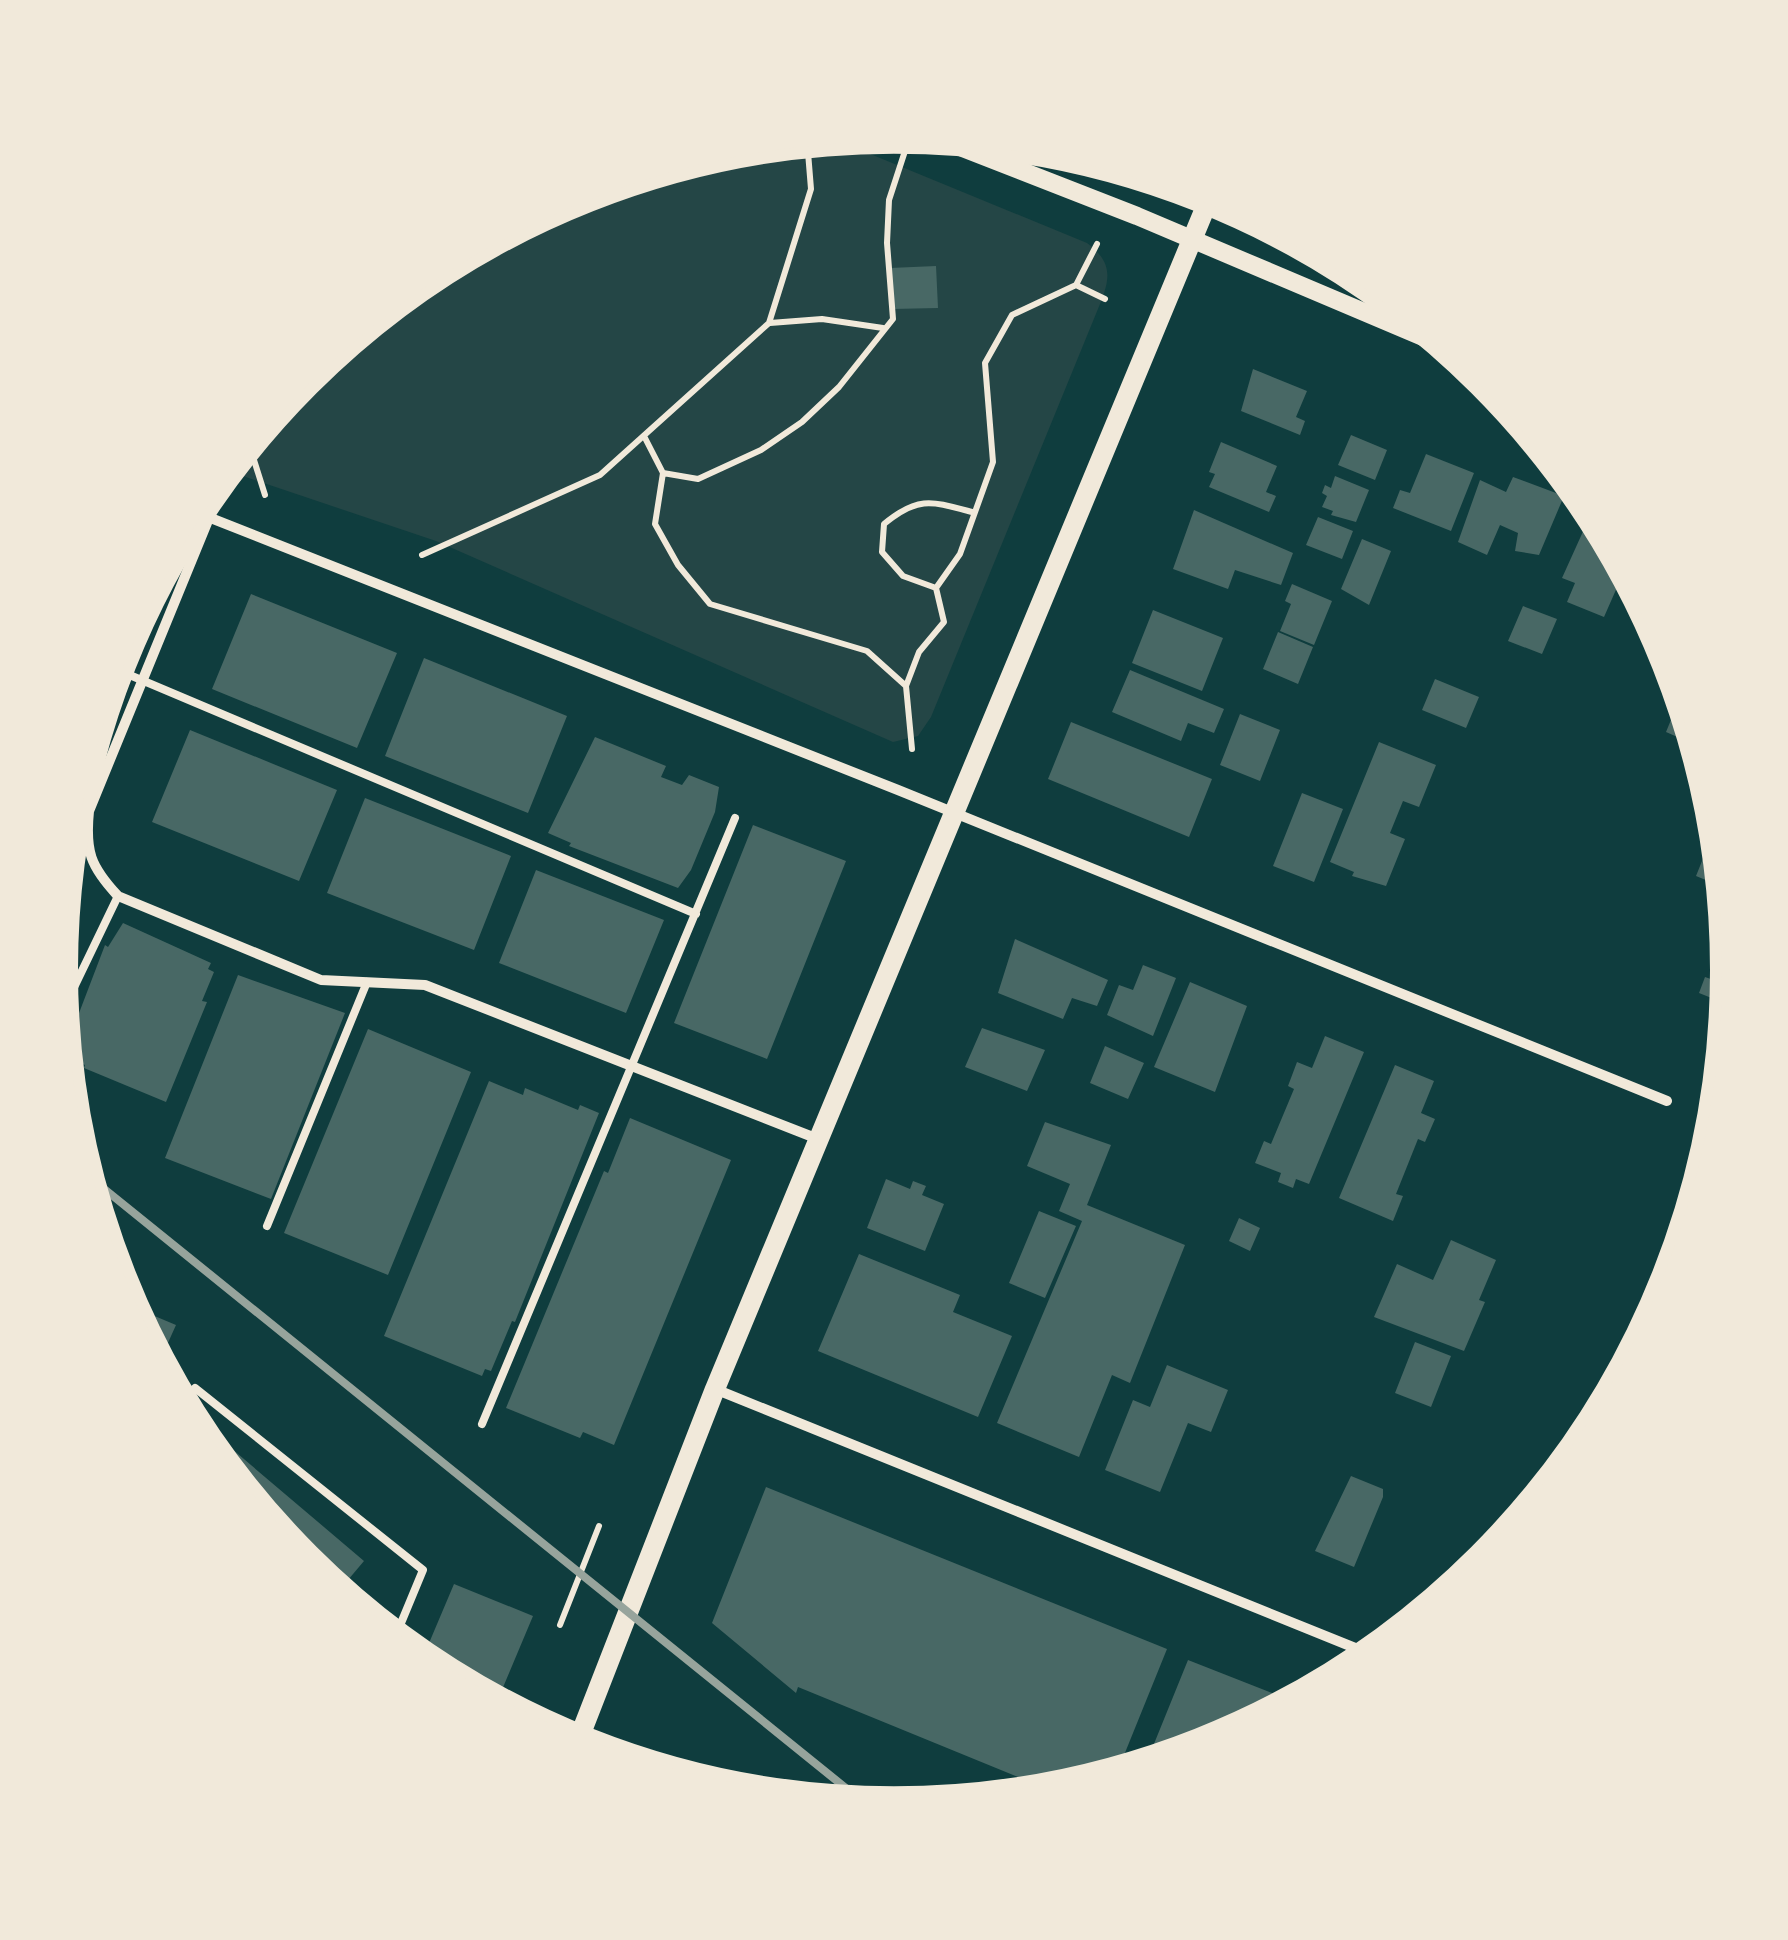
<svg xmlns="http://www.w3.org/2000/svg" width="1788" height="1940" font-family="Rubik,sans-serif">
<style>
.green{fill:#244646}
.building{fill:#486865}
.lines{fill:none;stroke-linecap:round;stroke-linejoin:round}
.path{stroke:#f1e9da;stroke-width:6}
.service{stroke:#f1e9da;stroke-width:8}
.minor{stroke:#f1e9da;stroke-width:10}
.tertiary{stroke:#f1e9da;stroke-width:18}
.secondary{stroke:#f1e9da;stroke-width:20}
.rail{stroke:#97a49c;stroke-width:8}
.rim{fill:none;stroke:#f1e9da;stroke-width:12}
</style>
<rect width="100%" height="100%" fill="#0f3d3e"/>
<!-- green -->
<path class="green" d="M829,137L1087,243C1112,262 1111,277 1100,304L931,717L918,736L893,742L436,541L225,470L301,376L428,272L573,195L731,147Z"/>
<!-- building -->
<path class="building" d="M936,266L938,308L892,309L890,268Z
M1253,369L1307,391L1296,417L1305,421L1300,435L1241,411Z
M1351,435L1387,450L1375,480L1338,465Z
M1221,442L1277,466L1266,492L1276,496L1269,512L1209,487L1215,474L1209,472Z
M1426,454L1474,473L1451,531L1393,508L1400,490L1410,493Z
M1335,476L1369,490L1356,522L1331,515L1333,511L1322,507L1327,496L1322,493L1325,485L1331,488Z
M1513,477L1564,496L1539,555L1515,551L1518,533L1500,525L1487,555L1458,542L1480,480L1506,492Z
M1194,510L1293,553L1281,585L1235,570L1228,589L1173,569Z
M1590,516L1600,520L1626,567L1604,617L1567,602L1575,583L1562,578Z
M1318,517L1353,531L1342,559L1306,545Z
M1362,539L1391,551L1369,605L1341,589Z
M1292,584L1332,601L1314,645L1280,631L1291,604L1285,601Z
M251,594L397,653L357,748L212,689Z
M1523,606L1557,619L1542,654L1508,641Z
M1153,610L1223,638L1202,691L1132,663Z
M1278,632L1313,647L1298,684L1263,669Z
M424,658L567,716L528,813L385,756Z
M1130,670L1224,709L1214,733L1188,723L1181,741L1112,712Z
M1435,679L1479,697L1466,728L1422,710Z
M1682,693L1698,746L1666,732Z
M1240,714L1280,730L1260,781L1220,765Z
M1071,722L1212,779L1189,837L1048,779Z
M190,730L337,790L299,881L152,822Z
M595,737L666,766L661,777L682,785L689,775L719,787L715,812L691,870L678,888L569,846L571,843L548,833Z
M1379,742L1436,765L1419,807L1403,801L1390,833L1405,839L1386,886L1352,876L1354,872L1330,862Z
M1302,793L1343,809L1314,882L1273,866Z
M365,798L511,856L474,950L327,893Z
M1718,821L1725,888L1696,876Z
M753,825L846,861L767,1059L674,1023Z
M536,870L664,920L626,1013L499,963Z
M64,881L74,887L61,913L62,903Z
M123,923L211,963L208,969L214,972L202,1001L207,1002L166,1102L84,1068L85,1065L63,1055L105,945L108,947Z
M1015,939L1108,980L1097,1006L1072,998L1063,1019L998,993Z
M1143,965L1176,978L1153,1036L1107,1015L1119,985L1133,990Z
M238,975L345,1013L271,1199L165,1158Z
M1705,977L1725,984L1719,1001L1699,993Z
M1190,982L1247,1006L1215,1092L1154,1067Z
M982,1028L1045,1050L1027,1091L965,1067Z
M368,1029L471,1072L388,1275L284,1233Z
M1325,1036L1364,1052L1309,1184L1296,1179L1293,1188L1278,1182L1281,1173L1255,1163L1264,1141L1271,1144L1294,1089L1288,1086L1297,1062L1312,1068Z
M1105,1046L1144,1063L1128,1099L1090,1083Z
M1395,1065L1434,1081L1421,1113L1435,1119L1425,1142L1418,1139L1396,1194L1403,1196L1393,1221L1339,1198Z
M489,1081L523,1095L525,1088L578,1110L580,1105L599,1113L515,1322L512,1321L491,1371L485,1369L482,1376L384,1336Z
M630,1118L731,1160L614,1445L583,1432L580,1438L506,1408L604,1171L608,1173Z
M1045,1122L1111,1145L1087,1205L1185,1245L1130,1383L1112,1375L1079,1457L997,1423L1082,1221L1059,1211L1070,1184L1027,1166Z
M886,1179L910,1189L913,1181L926,1186L922,1195L944,1204L925,1251L867,1228Z
M1039,1211L1076,1226L1045,1298L1009,1283Z
M1239,1218L1260,1228L1250,1251L1229,1241Z
M1451,1240L1496,1260L1479,1300L1485,1302L1464,1351L1374,1317L1397,1264L1433,1280Z
M859,1254L960,1295L953,1312L1012,1336L978,1417L818,1351Z
M126,1304L176,1325L158,1365Z
M1415,1342L1451,1356L1431,1407L1395,1393Z
M1167,1365L1228,1390L1211,1432L1188,1423L1160,1492L1105,1470L1133,1400L1150,1407Z
M192,1415L364,1561L337,1593L300,1563L196,1436L187,1419Z
M1351,1476L1383,1489V1497L1354,1567L1315,1551Z
M766,1487L1167,1649L1116,1775L1057,1793L798,1687L796,1693L712,1623Z
M454,1584L533,1616L496,1704L421,1662Z
M1188,1660L1295,1702L1215,1745L1145,1766Z"/>
<g class="lines">
<!-- path -->
<path class="path" d="M1076,285L1097,244
M770,323L822,319L883,328
M644,436L663,473L655,524L678,565L710,604L867,651L906,686L912,749
M248,441L265,495
M663,473L698,479L761,450L802,422L839,387L893,319L887,243L889,200L905,151
M422,555L600,475L769,323L811,189L807,140
M936,588L903,576L882,552L884,524C918,496 931,501 972,512
M906,686L919,652L944,622L936,588L960,554L993,462L985,363L1012,315L1076,285L1105,299
M560,1625L599,1526"/>
<!-- service -->
<path class="service" d="M113,668L696,914
M59,1008L66,1004L118,896
M267,1226L367,982
M195,1388L423,1570L394,1640
M482,1424L735,818"/>
<!-- minor -->
<path class="minor" d="M193,511L898,790L1667,1101
M209,518L89,811C85,851 90,866 118,896L321,980L425,985L818,1139
M715,1389L1375,1656"/>
<!-- tertiary -->
<path class="tertiary" d="M927,134L1137,216L1456,351"/>
<!-- secondary -->
<path class="secondary" d="M576,1746L715,1389L1211,194"/>
<!-- rail -->
<path class="rail" d="M82,1171L868,1806"/>
</g>
<!-- crop -->
<path d="M0 0H1788V1940H0ZM72 970a822 822 0 1 1 1644 0a822 822 0 1 1-1644 0Z" fill="#f1e9da" fill-rule="evenodd"/>
<path class="rim" d="M72 970a822 822 0 1 1 1644 0a822 822 0 1 1-1644 0Z"/>
</svg>
